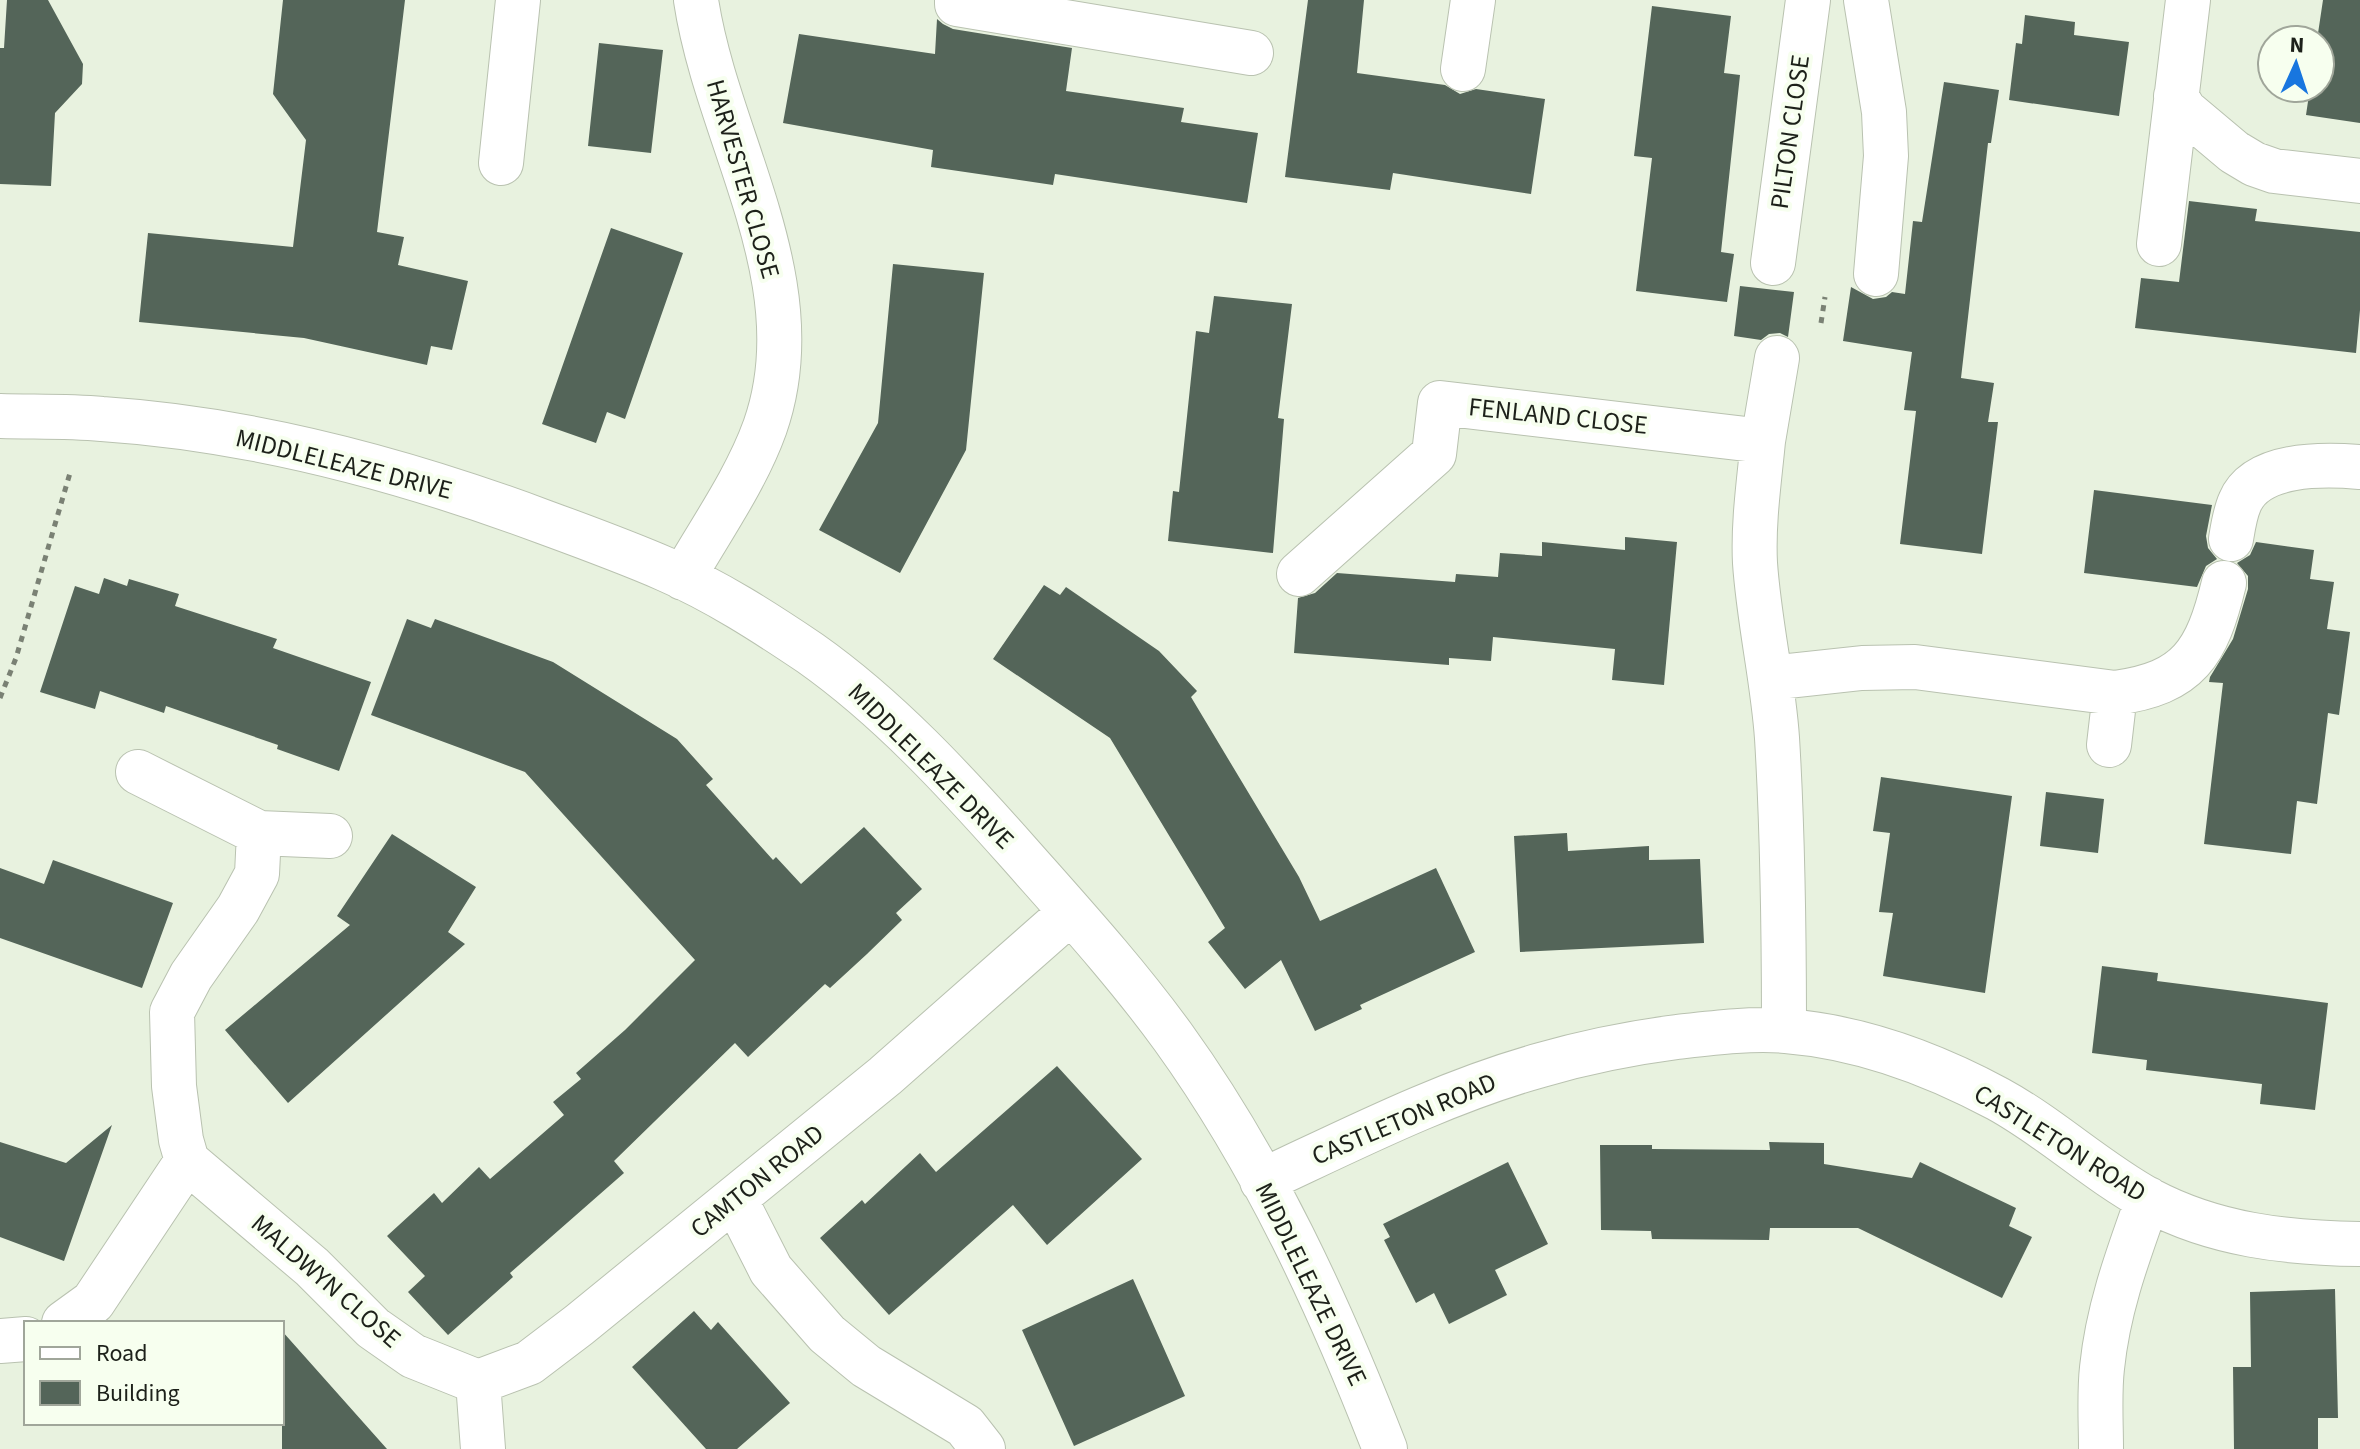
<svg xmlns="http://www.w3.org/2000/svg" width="2360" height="1449" font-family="'Source Sans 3',sans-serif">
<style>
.building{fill:#546559}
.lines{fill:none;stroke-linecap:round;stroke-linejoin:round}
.minor-casing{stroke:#b9c2b0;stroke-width:46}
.path{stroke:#7a8174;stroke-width:5;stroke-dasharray:6 6;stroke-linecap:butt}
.minor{stroke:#fff;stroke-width:44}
.labels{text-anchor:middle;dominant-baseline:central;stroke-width:8;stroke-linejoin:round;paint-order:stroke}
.street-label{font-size:26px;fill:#1d211a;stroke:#f7ffef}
</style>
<rect width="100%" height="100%" fill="#e8f2df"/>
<!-- building -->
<path class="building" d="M7,0H48L83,64L82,84L55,113L51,186L0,184V48H4Z
M283,0H405L377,232L404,237L398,265L468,281L452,350L431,346L427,365L304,338L139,322L148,233L293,247L306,140L273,94Z
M1308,0H1364L1357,73L1445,85L1460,94L1476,89L1545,99L1531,194L1393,173L1390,190L1285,177Z
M2323,0H2360V123L2306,115L2310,88H2320V40H2317Z
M1652,6L1731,16L1724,73L1740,75L1721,252L1734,254L1727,302L1636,291L1652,158L1634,156Z
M2025,15L2075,22L2074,35L2129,42L2119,116L2009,100L2016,43L2022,44Z
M937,19L943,24L953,29L1072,48L1066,91L1184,108L1181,122L1258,133L1247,203L1055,174L1053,185L931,167L933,150L783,123L799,34L935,54Z
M599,43L663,50L651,153L588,146Z
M1944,82L1999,90L1991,143H1988L1961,378L1994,383L1988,422H1998L1982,554L1900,544L1916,411L1904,410L1912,352L1843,341L1851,287L1873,299L1886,297L1892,292L1905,294L1913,221L1922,222Z
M2189,201L2257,209L2255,221L2360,232V310L2356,353L2135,328L2141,278L2179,282Z
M611,228L683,253L625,419L607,412L596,443L542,424Z
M893,264L984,273L966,450L900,573L819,530L878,423Z
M1740,286L1794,292L1788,337L1780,333L1769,334L1761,340L1734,336Z
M1214,296L1292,304L1278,418L1284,419L1273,553L1168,541L1173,491L1179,492L1196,331L1209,333Z
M2094,490L2212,505L2206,536L2208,548L2217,559L2206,566L2197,587L2084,573Z
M1625,537L1677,542L1664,685L1612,680L1615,649L1493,637L1491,661L1449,658V665L1294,653L1298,598L1315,593L1337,573L1455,582L1456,574L1498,577L1500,553L1542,556V542L1625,550Z
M2256,542L2314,550L2310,579L2334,582L2327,629L2350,632L2339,715L2328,713L2317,804L2297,801L2291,854L2204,844L2223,683L2209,682L2210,677L2233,639L2248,589V576L2237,563L2250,555Z
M104,578L127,586L129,579L179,594L175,606L277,639L273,648L371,682L339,771L277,749L278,745L166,706L164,713L100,691L95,709L40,692L75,586L99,594Z
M1044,585L1060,595L1066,587L1159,651L1197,691L1191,697L1299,877L1320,921L1436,868L1475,952L1360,1005L1362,1009L1315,1031L1281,960L1245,989L1208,942L1225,928L1110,738L993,659Z
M407,619L431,628L435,619L553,662L677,739L713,779L706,785L773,860L776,857L801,884L864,827L922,889L896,913L902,920L867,954L830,988L825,984L748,1057L735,1043L614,1161L624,1173L510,1273L513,1277L448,1335L408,1292L425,1276L387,1236L434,1193L442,1203L479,1167L490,1179L564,1115L553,1102L581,1079L576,1073L625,1030L695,960L525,772L371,715Z
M1881,777L2012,796L1985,993L1883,976L1893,913L1879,912L1890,833L1873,831Z
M2046,792L2104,799L2098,853L2040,846Z
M1567,833L1568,851L1649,846V860L1700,859L1704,943L1520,952L1514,836Z
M392,834L476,887L448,932L465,944L288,1103L225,1030L350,925L337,916Z
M53,860L173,903L142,988L0,938V868L44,884Z
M2102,966L2158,973L2157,981L2328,1003L2315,1110L2260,1104L2262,1084L2146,1070L2147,1060L2092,1053Z
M1057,1066L1142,1159L1047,1245L1013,1205L889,1315L820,1238L862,1200L865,1204L920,1153L936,1172Z
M112,1125L64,1261L0,1237V1142L66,1163Z
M1769,1142L1824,1143V1164L1912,1178L1920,1162L2016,1208L2009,1226L2032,1237L2002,1298L1858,1228H1770L1769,1240L1652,1239L1651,1231L1601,1230L1600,1145H1652V1149L1770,1150Z
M1508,1162L1548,1244L1495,1270L1507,1295L1449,1324L1434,1293L1416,1303L1384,1240L1390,1237L1383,1224Z
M1133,1279L1185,1396L1074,1446L1022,1330Z
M2335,1289L2338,1418H2318V1449H2234L2233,1367H2251L2250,1292Z
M694,1311L711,1330L718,1322L790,1403L737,1449H706L632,1367Z
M282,1331L387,1449H282Z"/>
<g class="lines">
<!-- minor casing -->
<g class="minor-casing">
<path id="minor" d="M957,0V4L1251,53
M1866,0L1884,112L1886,156L1876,274
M1463,69L1473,0
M2176,96L2184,110L2234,152L2254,164L2274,171L2360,181
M501,163L518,0
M2159,244L2188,0
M1773,263L1808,0
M0,416C34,417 68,416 102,419C254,429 402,469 544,522C585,537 626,552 665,569C716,591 764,622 810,653C888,708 955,781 1018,852C1071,912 1125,971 1173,1037C1264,1163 1329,1305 1385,1449
M1763,441L1777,358
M2231,539C2233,527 2235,513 2240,502C2257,462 2324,464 2360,467
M1299,574L1434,454L1440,403L1763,441C1759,482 1753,523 1755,563C1759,622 1773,680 1777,738C1783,836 1784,933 1784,1031
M683,578C711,529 746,480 765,427C816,282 717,140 696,0
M1770,678L1862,668L1915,667L2115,693L2109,745
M2115,693C2189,683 2207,653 2224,583
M138,772L259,833L257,874L238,909L191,976L172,1012L174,1086L181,1140L187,1161L312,1267L373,1328L413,1356L478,1382
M259,833L330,836
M1262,1181C1352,1139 1444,1092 1541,1065C1586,1052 1631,1043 1677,1037C1712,1033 1751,1028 1786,1031C1860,1037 1933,1064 1998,1099C2051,1128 2096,1171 2149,1200C2215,1235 2286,1243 2360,1244
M735,1199L771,1270L827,1334L866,1366L965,1426L983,1449
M64,1323L93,1302L187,1161
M0,1341L26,1339
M483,1449L478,1382L529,1363L579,1325L885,1076L1071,912
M2101,1449C2101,1422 2099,1394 2102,1368C2108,1308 2128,1255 2148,1199"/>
</g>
<!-- path -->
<path class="path" d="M1821,323L1825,297
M0,698L16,658L70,473"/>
<!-- minor -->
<use href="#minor" class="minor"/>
</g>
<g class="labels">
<!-- street labels -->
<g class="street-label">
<text transform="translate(1790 132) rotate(-82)">PILTON CLOSE</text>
<text transform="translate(743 179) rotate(74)">HARVESTER CLOSE</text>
<text transform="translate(1558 416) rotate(6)">FENLAND CLOSE</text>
<text transform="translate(344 464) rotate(14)">MIDDLELEAZE DRIVE</text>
<text transform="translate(931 766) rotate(45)">MIDDLELEAZE DRIVE</text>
<text transform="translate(1404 1119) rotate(-23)">CASTLETON ROAD</text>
<text transform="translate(2060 1143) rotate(32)">CASTLETON ROAD</text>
<text transform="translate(757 1181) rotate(-39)">CAMTON ROAD</text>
<text transform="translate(326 1281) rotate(41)">MALDWYN CLOSE</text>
<text transform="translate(1311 1284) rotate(64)">MIDDLELEAZE DRIVE</text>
</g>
</g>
<!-- legend -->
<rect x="24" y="1321" width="260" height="104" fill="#f7ffef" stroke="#a0a69a" stroke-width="2"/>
<rect x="40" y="1347" width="40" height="12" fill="#ffffff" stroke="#a0a69a" stroke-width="2"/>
<text x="96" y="1361" font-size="24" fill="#1d211a">Road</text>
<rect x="40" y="1381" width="40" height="24" fill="#546559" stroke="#a0a69a" stroke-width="2"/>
<text x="96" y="1401" font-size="24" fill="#1d211a">Building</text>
<!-- north arrow -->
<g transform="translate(2296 64) rotate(3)"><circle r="38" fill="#f7ffef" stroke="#a0a69a" stroke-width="2"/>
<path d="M0-6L14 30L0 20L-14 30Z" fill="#1876df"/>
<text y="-12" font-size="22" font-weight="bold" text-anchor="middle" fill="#1d211a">N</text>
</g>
</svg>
